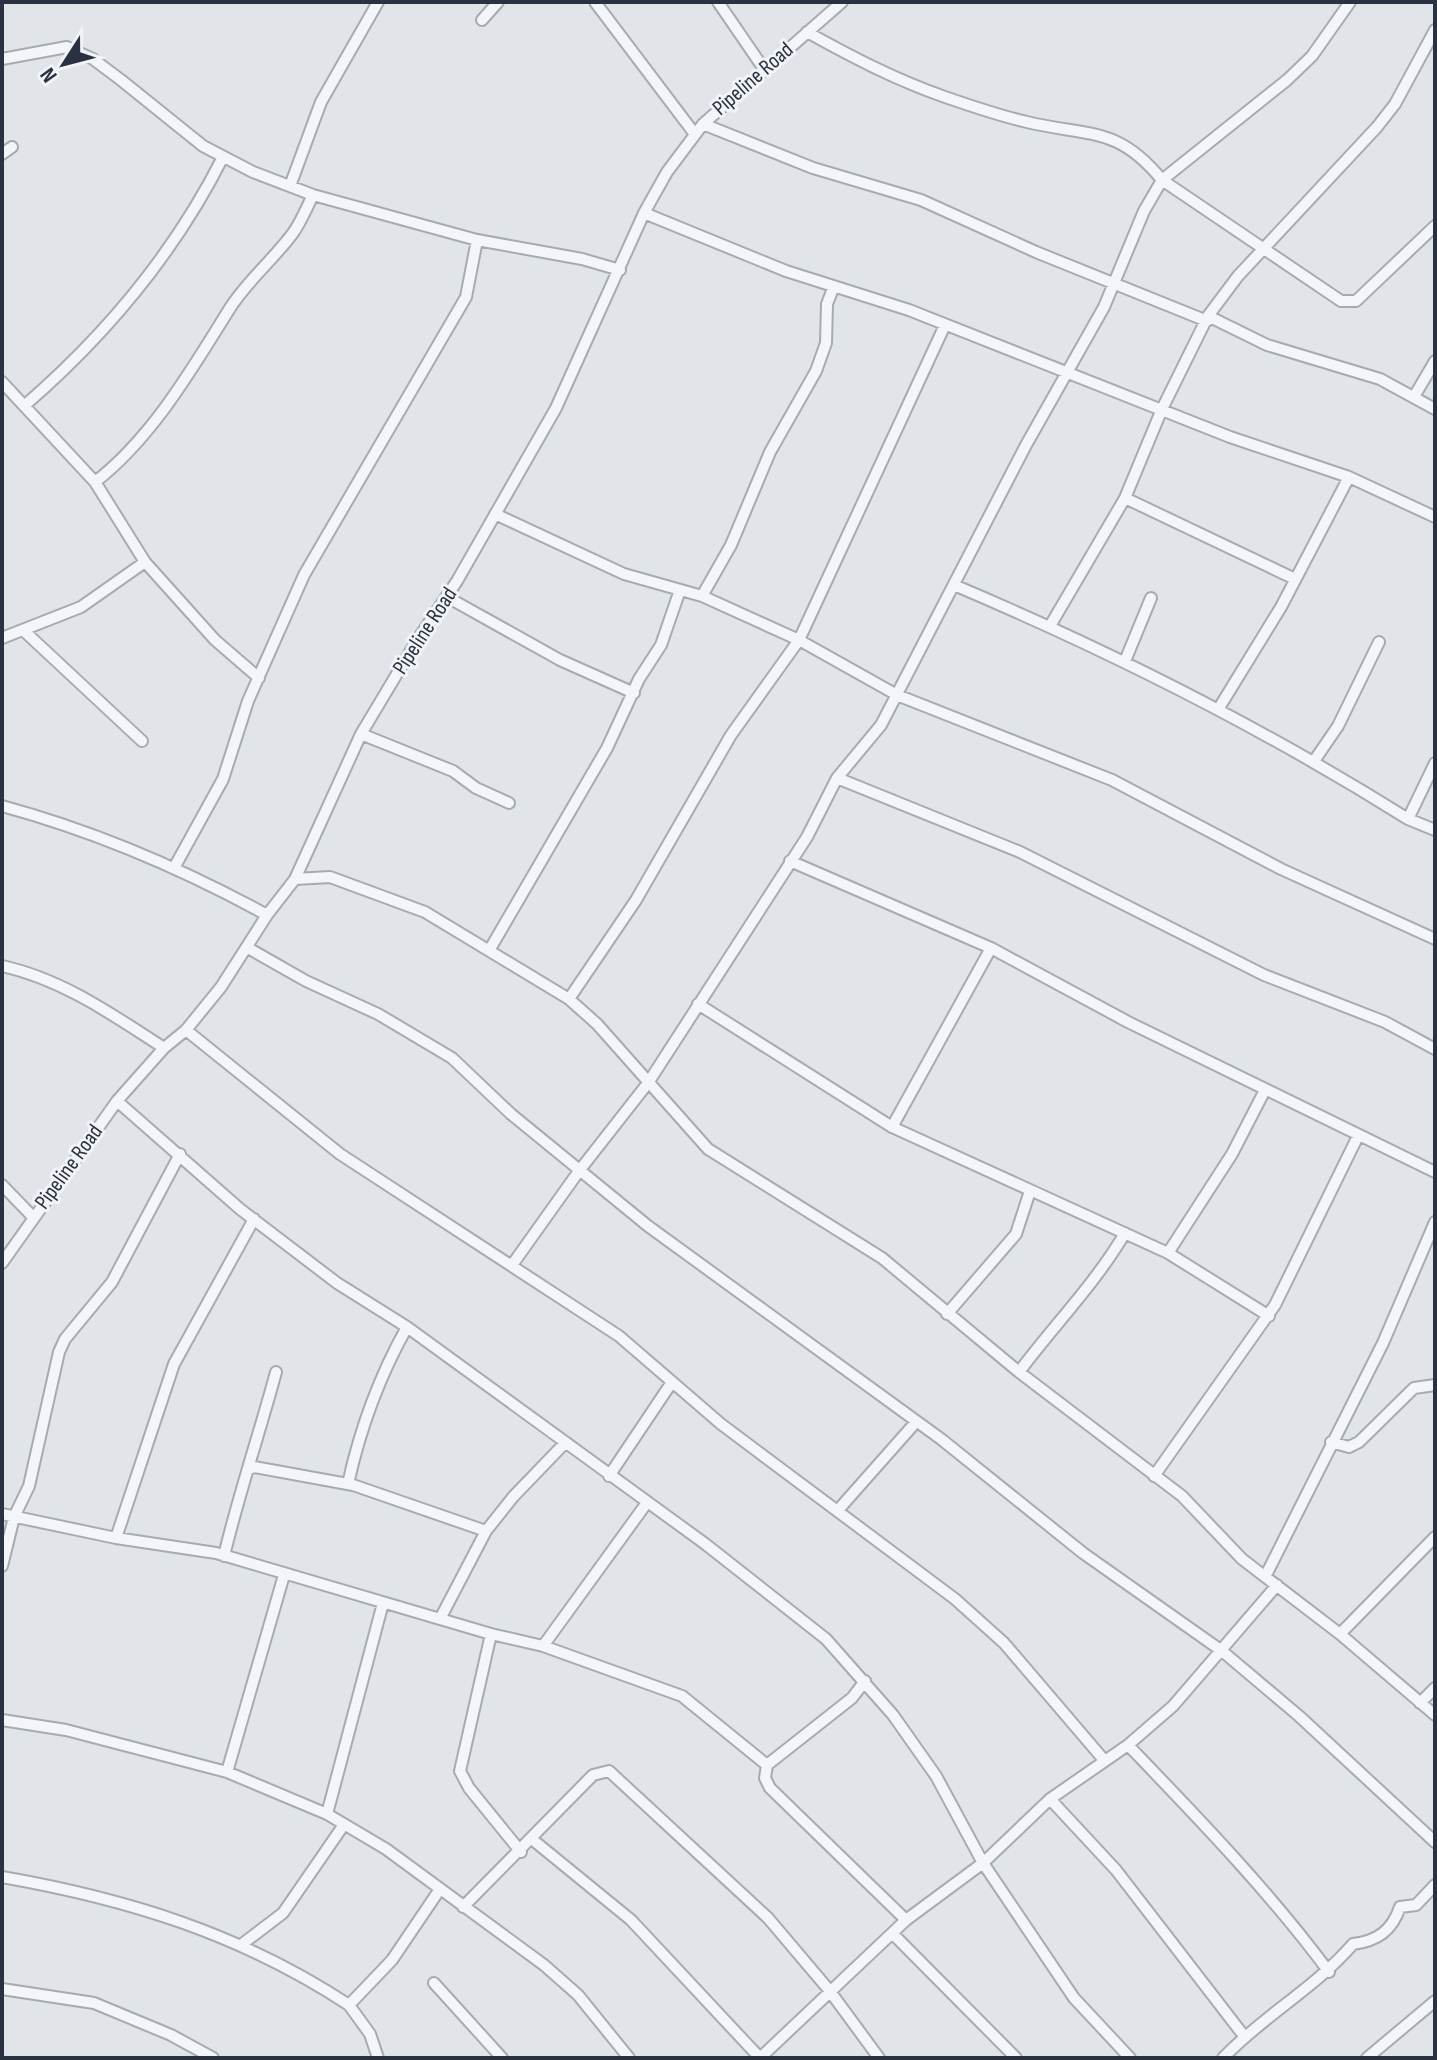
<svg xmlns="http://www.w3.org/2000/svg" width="1437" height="2060" font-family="'Sofia Sans Condensed',sans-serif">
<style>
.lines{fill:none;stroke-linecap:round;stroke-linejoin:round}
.minor-casing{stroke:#a6abb3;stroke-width:14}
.minor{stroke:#f4f5f8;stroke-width:10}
.labels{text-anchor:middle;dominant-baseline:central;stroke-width:6;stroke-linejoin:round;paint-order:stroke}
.street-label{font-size:22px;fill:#2a3141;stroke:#f1f3f7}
</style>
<rect width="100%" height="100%" fill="#e1e4e9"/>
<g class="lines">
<!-- minor casing -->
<g class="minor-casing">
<path id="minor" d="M595,2L694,133
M718,2L764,69
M482,20L498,2
M807,32C852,57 896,80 945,97C971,106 1000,116 1027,122C1089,137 1117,125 1162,180L1341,301H1356L1435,226
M2,59L67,47L93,59L121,80L203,146L253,172L313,195L477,240L582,259L620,270
M703,124L813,168L921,200L1036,252L1207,321
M2,154L12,147
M290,186L321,102L378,2
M644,213L786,271L909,310L1230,437L1349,477L1435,517
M1208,316L1267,345L1380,379L1435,409
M2,382L95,482L145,562L215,640L259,678
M1415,395L1435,361
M24,406C105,336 175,252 223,157
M95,482C152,438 192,369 230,308C247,281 274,259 293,233C301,222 307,207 313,195
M1125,498L1295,579
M495,514L624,574L702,596L799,640L897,695L1112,780L1281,869L1435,939
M954,585C1112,652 1263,728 1408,819L1435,830
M702,596L731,545L770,452L816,371L826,343L827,304L834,286
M447,597L560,660L634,693
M1050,626L1125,498L1162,409L1208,316L1238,276L1377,127L1395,104L1435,30
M23,630L142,741
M2,638L81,607L145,562
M1125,661L1151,598
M1219,708L1281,607L1349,477
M361,734L453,771L476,788L509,803
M1314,761L1338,726L1379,642
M837,778L1020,852L1264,975L1385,1022L1435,1049
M2,806C94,831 183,869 267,915
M1408,819L1435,763
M790,861L991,948L1128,1022L1435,1172
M174,868L223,779L248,701L304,575L466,297L477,240
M295,879L330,877L425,912L569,999L597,1024L708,1149L882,1258L1019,1372L1182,1496L1242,1559L1340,1634L1435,1715
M248,948L306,981L378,1014L452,1058L511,1114L648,1226L941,1439L1083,1553L1222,1651L1299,1716L1435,1842
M490,949L607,748L639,679L661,645L680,590
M2,966C62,979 113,1015 164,1048
M569,999L636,900L731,735L799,640L945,325
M698,1004L892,1127L1168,1253L1269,1316
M186,1030L340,1154L619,1336L721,1424L955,1599L1004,1643L1104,1760
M117,1101L240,1209L337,1283L407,1327L704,1543L826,1639L893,1715L936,1776L983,1863L1074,1998L1130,2058
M892,1127L991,948
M2,1185L33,1217
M1168,1253L1232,1154L1265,1090
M2,1263L117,1101L164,1048L186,1030L221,987L267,915L295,879L361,734L416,642L457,581L556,408L644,213L667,172L703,124L842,2
M512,1265L579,1171L648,1083L807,837L837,778L881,725L1026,445L1104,307L1144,211L1162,180L1287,80L1312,56L1350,2
M947,1314L1016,1234L1030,1191
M1019,1372C1054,1325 1095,1284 1125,1233
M1331,1442L1349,1447L1359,1442L1414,1388L1435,1385
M249,1469L254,1467L353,1485L486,1531
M609,1476L672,1382
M1154,1476L1275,1305L1358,1136
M348,1484C360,1429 379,1377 407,1327
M839,1509L916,1422
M2,1514L116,1538L216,1553L491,1634L543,1646L682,1696L767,1765
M116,1538L174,1364L254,1219
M224,1556C239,1493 259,1435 276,1372
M2,1566L14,1517L29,1486L59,1352L65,1339L112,1282L180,1154
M1266,1575L1383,1343L1435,1222
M441,1617L486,1531L513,1497L564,1444
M491,1634L460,1771L469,1788L521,1852
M1340,1634L1435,1537
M543,1646L646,1504
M865,1681L852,1698L767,1765L765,1778L770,1788L906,1920
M1420,1703L1435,1688
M2,1720L66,1730L227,1772L327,1814L386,1849L544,1965L578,1995L629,2058
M1128,1745C1198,1818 1269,1891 1329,1972
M227,1772L284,1575
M1050,1799L1116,1870L1244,2036
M327,1814L383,1603
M533,1840L631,1920L760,2058
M2,1877C128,1899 241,1934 349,2005L392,1960L440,1889
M463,1907L593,1775L609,1771L768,1918L829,1990L879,2058
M893,1934L1016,2058
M241,1945L283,1913L343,1826
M434,1983L502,2058
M2,1989L94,2003L171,2035L213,2058
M349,2005L370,2034L378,2058
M760,2058L906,1920L983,1863L1050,1799L1128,1745L1173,1706L1277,1585
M1223,2058C1263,2016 1315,1988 1353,1944C1377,1941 1392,1931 1400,1907L1416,1905L1435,1885
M1367,2058L1435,2001"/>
</g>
<!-- minor -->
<use href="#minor" class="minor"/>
</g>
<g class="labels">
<!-- street labels -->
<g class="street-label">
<text transform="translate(753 79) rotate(-41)">Pipeline Road</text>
<text transform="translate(425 631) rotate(-57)">Pipeline Road</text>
<text transform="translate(69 1167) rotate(-54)">Pipeline Road</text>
</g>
</g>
<!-- border -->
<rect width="1437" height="2060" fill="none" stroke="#2a3141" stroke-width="8"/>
<!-- north arrow -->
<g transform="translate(64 64) rotate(234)" stroke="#f1f3f7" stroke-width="6" paint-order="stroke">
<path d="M0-6L14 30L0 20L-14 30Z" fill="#2a3141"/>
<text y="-12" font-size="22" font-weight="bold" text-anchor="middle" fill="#2a3141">N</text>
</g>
</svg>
